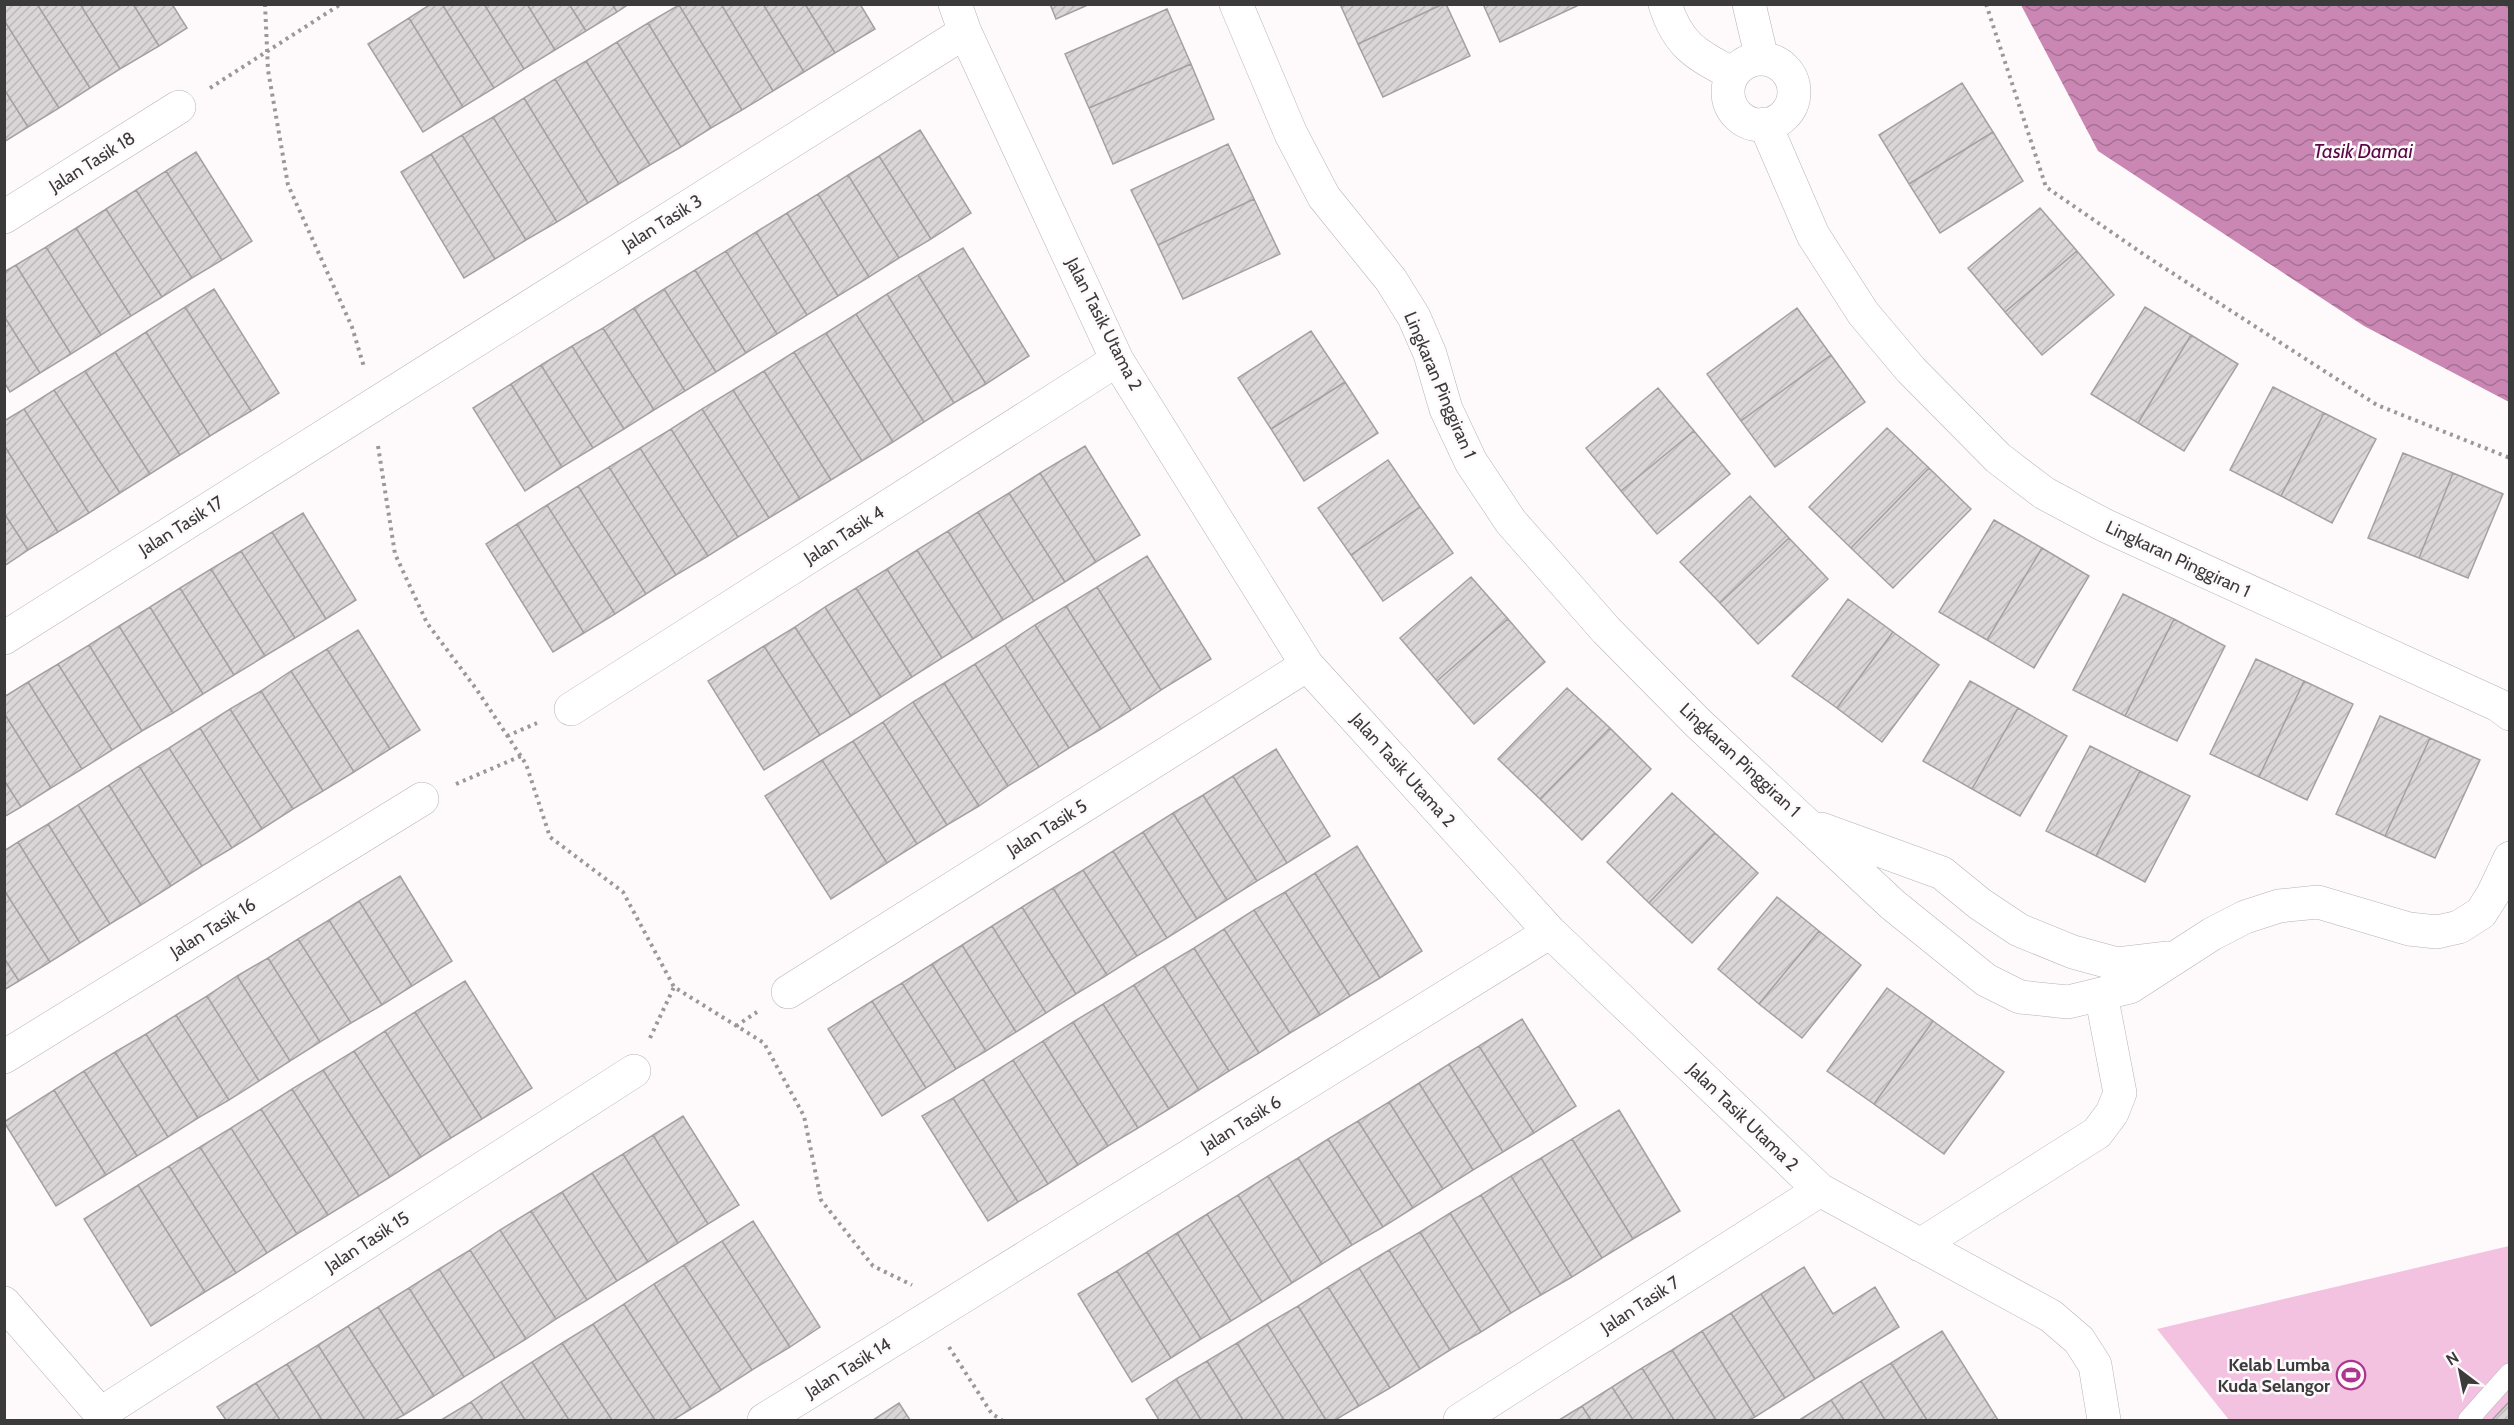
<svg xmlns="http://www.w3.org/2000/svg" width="2514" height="1425" font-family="Cabin,sans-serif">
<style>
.pitch{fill:#f2c2e0}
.water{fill:url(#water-waves)}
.building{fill:url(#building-hatch);stroke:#a3a0a2;stroke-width:1.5}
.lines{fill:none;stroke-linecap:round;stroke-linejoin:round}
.lane-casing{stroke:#b7b3b6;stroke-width:21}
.street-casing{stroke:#b7b3b6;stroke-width:34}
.path{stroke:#9b989a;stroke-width:4;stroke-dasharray:3 4.5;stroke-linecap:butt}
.lane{stroke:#fff;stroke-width:20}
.street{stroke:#fff;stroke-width:33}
.labels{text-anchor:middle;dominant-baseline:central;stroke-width:5;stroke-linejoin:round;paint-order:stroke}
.street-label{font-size:18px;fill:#3c3b3c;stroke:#fefafc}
.poi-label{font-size:18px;font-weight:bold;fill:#3c3b3c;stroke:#fefafc;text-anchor:end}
.water-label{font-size:20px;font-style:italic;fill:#5a0746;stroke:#fefafc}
</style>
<defs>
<pattern id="water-waves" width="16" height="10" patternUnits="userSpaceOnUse" patternTransform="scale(1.5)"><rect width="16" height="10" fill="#cb87b4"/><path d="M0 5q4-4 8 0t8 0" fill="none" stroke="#a67094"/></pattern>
<pattern id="building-hatch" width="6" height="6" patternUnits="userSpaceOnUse" patternTransform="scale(1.5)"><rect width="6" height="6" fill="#dad6d8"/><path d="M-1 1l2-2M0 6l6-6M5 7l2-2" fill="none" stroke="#bcb9ba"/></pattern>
</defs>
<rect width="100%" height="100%" fill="#fefafc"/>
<!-- pitch -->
<path class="pitch" d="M2509,1246V1420H2229L2157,1329Z"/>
<!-- water -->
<path class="water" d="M2021,5H2509V402L2364,326L2098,151Z"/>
<!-- building -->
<path class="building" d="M4,4H37L90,88L59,108L4,20Z
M37,4H80L120,69L90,88Z
M80,4H133L159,46L120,69Z
M133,4H172L187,28L159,46Z
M431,4H442L494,88L463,107L409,18Z
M442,4H484L524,69L494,88Z
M484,4H527L555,50L524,69Z
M527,4H569L586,31L555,50Z
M569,4H612L617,12L586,31Z
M612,4H629L617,12Z
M721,4H763L804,72L773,91Z
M721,4L773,91L742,110L679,5Z
M763,4H805L835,53L804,72Z
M805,4H860L875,29L835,53Z
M1050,4H1090L1056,19Z
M1340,4H1443L1358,44Z
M1443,4H1446L1470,56L1383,97L1358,44Z
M1483,4H1581L1500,42Z
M679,5L742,110L711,128L648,23Z
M1167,9L1191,64L1089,108L1065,54Z
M409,18L463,107L423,132L368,44Z
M4,20L59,108L28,127L4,89Z
M648,23L711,128L681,147L617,42Z
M617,42L681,147L650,165L586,61Z
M586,61L650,165L619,184L555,79Z
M1191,64L1214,119L1113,164L1089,108Z
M555,79L619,184L588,203L524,98Z
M1962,83L1993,132L1909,184L1879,135Z
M4,89L28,127L4,142Z
M524,98L588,203L557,222L493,117Z
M493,117L557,222L526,240L462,135Z
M920,130L971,213L931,239L879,156Z
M1993,132L2023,181L1940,233L1909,184Z
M462,135L526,240L495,259L431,154Z
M1228,144L1254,199L1158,245L1131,190Z
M196,152L252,241L222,260L166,171Z
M431,154L495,259L464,278L401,172Z
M879,156L931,239L899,258L848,175Z
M166,171L222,260L192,278L136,190Z
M848,175L899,258L869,277L818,194Z
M136,190L192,278L162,297L106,209Z
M818,194L869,277L838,296L787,213Z
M1254,199L1280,254L1183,299L1158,245Z
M2040,208L2077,251L2005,312L1968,268Z
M106,209L162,297L131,316L76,228Z
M787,213L838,296L807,315L756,232Z
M76,228L131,316L101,335L46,247Z
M756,232L807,315L777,334L726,251Z
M46,247L101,335L71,354L16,265Z
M963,248L1029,356L986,384L918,275Z
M726,251L777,334L746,353L695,270Z
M2077,251L2114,295L2042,355L2005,312Z
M16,265L71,354L40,373L4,316V272Z
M695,270L746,353L716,372L664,289Z
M918,275L986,384L954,403L887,294Z
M214,289L279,393L251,411L185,307Z
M664,289L716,372L685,391L634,308Z
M887,294L954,403L924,422L856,314Z
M185,307L251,411L210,436L146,332Z
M2145,307L2191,335L2138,423L2091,394Z
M634,308L685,391L654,410L603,328Z
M1797,308L1831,355L1741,421L1707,374Z
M856,314L924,422L893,442L826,333Z
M4,316L40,373L10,392L4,382Z
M603,328L654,410L624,429L572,346Z
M1311,331L1345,382L1271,429L1238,378Z
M146,332L210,436L180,455L115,352Z
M826,333L893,442L862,461L794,352Z
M2191,335L2238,364L2184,451L2138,423Z
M572,346L624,429L593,448L541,365Z
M115,352L180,455L150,474L85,371Z
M794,352L862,461L831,480L764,371Z
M1831,355L1865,402L1775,467L1741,421Z
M541,365L593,448L562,467L511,384Z
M85,371L150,474L120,493L54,390Z
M764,371L831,480L800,499L733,390Z
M1345,382L1378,433L1304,481L1271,429Z
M511,384L562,467L525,491L473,408Z
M2273,387L2324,413L2281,496L2230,470Z
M1658,388L1694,431L1621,491L1586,448Z
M54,390L120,493L89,513L24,409Z
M733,390L800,499L769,518L702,409Z
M24,409L89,513L58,532L4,445V421Z
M702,409L769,518L738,537L671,429Z
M2324,413L2376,439L2332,523L2281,496Z
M1887,428L1929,468L1851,548L1809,507Z
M671,429L738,537L708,556L640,448Z
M1694,431L1730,474L1657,534L1621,491Z
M4,445L58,532L28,550L4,513Z
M1085,446L1140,535L1096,562L1040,473Z
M640,448L708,556L676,575L609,467Z
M2403,453L2453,473L2419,558L2368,538Z
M1388,460L1420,507L1351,555L1318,508Z
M609,467L676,575L646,594L578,486Z
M1929,468L1971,509L1893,588L1851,548Z
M1040,473L1096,562L1065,582L1009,493Z
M2453,473L2503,494L2468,578L2419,558Z
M578,486L646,594L615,614L547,505Z
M1009,493L1065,582L1034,601L978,512Z
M1750,496L1789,538L1720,603L1680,562Z
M547,505L615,614L584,633L517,524Z
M1420,507L1453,553L1383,601L1351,555Z
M978,512L1034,601L1003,620L948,531Z
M4,513L28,550L4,566Z
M303,513L356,600L326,619L272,532Z
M1994,520L2042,548L1987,640L1939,612Z
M517,524L584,633L553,652L486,544Z
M948,531L1003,620L973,639L917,550Z
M272,532L326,619L295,638L241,551Z
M1789,538L1828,579L1758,644L1720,603Z
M2042,548L2089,576L2034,668L1987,640Z
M917,550L973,639L942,658L887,569Z
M241,551L295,638L265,656L211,569Z
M1147,556L1211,659L1161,690L1097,587Z
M211,569L265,656L234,675L180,588Z
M887,569L942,658L912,677L856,588Z
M1471,577L1508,619L1437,681L1400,638Z
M1097,587L1161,690L1131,710L1066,606Z
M180,588L234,675L203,694L150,607Z
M856,588L912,677L881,697L825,607Z
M2123,594L2174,619L2125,716L2073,690Z
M1848,599L1893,632L1837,708L1792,676Z
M1066,606L1131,710L1101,729L1035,625Z
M150,607L203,694L173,713L119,626Z
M825,607L881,697L851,716L795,627Z
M1508,619L1545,662L1474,724L1437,681Z
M2174,619L2225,646L2177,741L2125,716Z
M1035,625L1101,729L1069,748L1005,645Z
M119,626L173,713L142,731L89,645Z
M795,627L851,716L820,735L764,646Z
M358,630L420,730L390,749L327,649Z
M1893,632L1939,665L1882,742L1837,708Z
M89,645L142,731L112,750L58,664Z
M1005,645L1069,748L1039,767L975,664Z
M764,646L820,735L764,770L708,681Z
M327,649L390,749L354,772L291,671Z
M2256,659L2304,681L2259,777L2210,754Z
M58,664L112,750L82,769L28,682Z
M975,664L1039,767L1008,786L944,683Z
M291,671L354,772L323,791L261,691Z
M1970,681L2018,708L1972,789L1923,761Z
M2304,681L2353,704L2307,800L2259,777Z
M28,682L82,769L51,788L4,713V697Z
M944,683L1008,786L979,806L913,702Z
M1567,688L1610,728L1540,799L1498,759Z
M261,691L323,791L293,809L230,709Z
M913,702L979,806L947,825L883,722Z
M2018,708L2067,736L2020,816L1972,789Z
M230,709L293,809L262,829L200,728Z
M4,713L51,788L21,807L4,780Z
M2380,716L2430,738L2385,836L2336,814Z
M883,722L947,825L917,844L853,741Z
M200,728L262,829L232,848L169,748Z
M1610,728L1651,769L1582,840L1540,799Z
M2430,738L2480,760L2435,858L2385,836Z
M853,741L917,844L887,863L822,760Z
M2090,746L2140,771L2096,856L2046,831Z
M169,748L232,848L202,866L139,766Z
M1276,749L1330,836L1287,863L1233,776Z
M822,760L887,863L831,899L765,796Z
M139,766L202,866L171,886L109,785Z
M2140,771L2190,796L2145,882L2096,856Z
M1233,776L1287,863L1257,881L1203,795Z
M4,780L21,807L4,817Z
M109,785L171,886L141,905L78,805Z
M1672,793L1715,833L1649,903L1607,862Z
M1203,795L1257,881L1227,900L1173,813Z
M78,805L141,905L110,924L48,824Z
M1173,813L1227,900L1197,919L1143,832Z
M48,824L110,924L80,943L18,842Z
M1143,832L1197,919L1167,938L1113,851Z
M1715,833L1758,873L1692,943L1649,903Z
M18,842L80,943L50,962L4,890V851Z
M1357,846L1422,951L1380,978L1315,873Z
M1113,851L1167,938L1137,956L1083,870Z
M1083,870L1137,956L1107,975L1053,888Z
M1315,873L1380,978L1350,996L1285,892Z
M400,876L452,961L412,986L359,901Z
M1053,888L1107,975L1076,994L1022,907Z
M4,890L50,962L19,981L4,958Z
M1285,892L1350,996L1320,1015L1254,910Z
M1777,897L1819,931L1759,1004L1718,969Z
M359,901L412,986L382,1005L329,920Z
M1022,907L1076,994L1046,1013L992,926Z
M1254,910L1320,1015L1290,1033L1224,929Z
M329,920L382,1005L351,1023L298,939Z
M992,926L1046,1013L1016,1032L962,945Z
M1224,929L1290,1033L1259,1053L1194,948Z
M1819,931L1861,965L1802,1038L1759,1004Z
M298,939L351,1023L320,1042L268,958Z
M962,945L1016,1032L986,1051L932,964Z
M1194,948L1259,1053L1229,1071L1164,966Z
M4,958L19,981L4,990Z
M268,958L320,1042L290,1061L237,976Z
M932,964L986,1051L956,1069L902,983Z
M1164,966L1229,1071L1199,1090L1134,985Z
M237,976L290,1061L259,1081L207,996Z
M465,981L532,1088L482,1119L415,1012Z
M902,983L956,1069L926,1088L872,1001Z
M1134,985L1199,1090L1169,1109L1103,1004Z
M1887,988L1933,1021L1874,1104L1827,1071Z
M207,996L259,1081L229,1100L176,1015Z
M872,1001L926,1088L882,1116L828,1029Z
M1103,1004L1169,1109L1138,1128L1073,1022Z
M415,1012L482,1119L451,1138L385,1031Z
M176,1015L229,1100L198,1118L146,1034Z
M1522,1019L1576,1106L1534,1133L1479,1046Z
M1933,1021L2004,1072L1944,1154L1874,1104Z
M1073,1022L1138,1128L1108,1146L1043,1041Z
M385,1031L451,1138L421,1157L354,1051Z
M146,1034L198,1118L168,1137L115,1052Z
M1043,1041L1108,1146L1078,1165L1013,1060Z
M1479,1046L1534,1133L1503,1152L1449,1064Z
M354,1051L421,1157L390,1177L323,1070Z
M115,1052L168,1137L137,1156L84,1071Z
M1013,1060L1078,1165L1048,1184L983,1079Z
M1449,1064L1503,1152L1473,1170L1419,1083Z
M323,1070L390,1177L359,1196L292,1089Z
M84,1071L137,1156L106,1175L54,1090Z
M983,1079L1048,1184L1018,1202L953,1098Z
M1419,1083L1473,1170L1443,1189L1389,1102Z
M292,1089L359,1196L328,1215L261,1109Z
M54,1090L106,1175L56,1206L4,1122Z
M953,1098L1018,1202L988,1221L922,1116Z
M1389,1102L1443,1189L1413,1208L1358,1121Z
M261,1109L328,1215L297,1234L231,1128Z
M1619,1110L1680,1211L1633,1239L1572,1139Z
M683,1116L739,1205L708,1224L653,1135Z
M1358,1121L1413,1208L1383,1227L1328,1139Z
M231,1128L297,1234L267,1253L200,1147Z
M653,1135L708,1224L678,1243L623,1154Z
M1328,1139L1383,1227L1352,1245L1298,1158Z
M1572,1139L1633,1239L1602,1258L1541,1158Z
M200,1147L267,1253L236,1273L169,1166Z
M623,1154L678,1243L648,1262L592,1173Z
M1298,1158L1352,1245L1322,1264L1268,1176Z
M1541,1158L1602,1258L1572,1277L1511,1176Z
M169,1166L236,1273L205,1292L138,1185Z
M592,1173L648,1262L617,1281L562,1192Z
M1268,1176L1322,1264L1292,1283L1238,1195Z
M1511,1176L1572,1277L1541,1295L1481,1195Z
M138,1185L205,1292L151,1326L84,1219Z
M562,1192L617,1281L587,1300L531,1211Z
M1238,1195L1292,1283L1262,1302L1207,1214Z
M1481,1195L1541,1295L1511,1313L1450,1213Z
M531,1211L587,1300L556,1319L500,1230Z
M1450,1213L1511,1313L1481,1332L1420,1232Z
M1207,1214L1262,1302L1231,1321L1177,1233Z
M753,1221L820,1327L790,1347L722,1241Z
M500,1230L556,1319L526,1339L470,1250Z
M1420,1232L1481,1332L1450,1350L1389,1250Z
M1177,1233L1231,1321L1201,1339L1147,1252Z
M722,1241L790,1347L752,1370L684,1265Z
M470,1250L526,1339L495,1358L439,1269Z
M1389,1250L1450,1350L1420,1369L1359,1268Z
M1147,1252L1201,1339L1171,1358L1117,1271Z
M684,1265L752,1370L721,1390L654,1284Z
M1804,1267L1833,1314L1875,1287L1899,1327L1815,1379L1761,1294Z
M1359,1268L1420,1369L1390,1388L1328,1287Z
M439,1269L495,1358L464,1377L409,1288Z
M1117,1271L1171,1358L1132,1382L1078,1294Z
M654,1284L721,1390L691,1409L624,1304Z
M1328,1287L1390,1388L1359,1406L1298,1306Z
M409,1288L464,1377L434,1396L378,1307Z
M1761,1294L1815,1379L1785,1398L1731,1313Z
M624,1304L691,1409L673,1420H655L593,1324Z
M1298,1306L1359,1406L1335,1420H1326L1267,1324Z
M378,1307L434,1396L404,1415L348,1326Z
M1731,1313L1785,1398L1755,1417L1702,1331Z
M593,1324L655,1420H612L562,1343Z
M1267,1324L1326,1420H1284L1237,1343Z
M348,1326L404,1415L394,1420H365L318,1345Z
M1702,1331L1755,1417L1749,1420H1716L1672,1350Z
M1942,1331L1998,1420H1927L1891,1363Z
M562,1343L612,1420H569L532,1362Z
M1237,1343L1284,1420H1243L1207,1361Z
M318,1345L365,1420H322L287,1364Z
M1672,1350L1716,1420H1674L1642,1368Z
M1207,1361L1243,1420H1201L1176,1379Z
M532,1362L569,1420H525L501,1382Z
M1891,1363L1927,1420H1885L1861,1381Z
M287,1364L322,1420H280L256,1383Z
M1642,1368L1674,1420H1633L1612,1387Z
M1176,1379L1201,1420H1159L1146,1399Z
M1861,1381L1885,1420H1844L1831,1400Z
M501,1382L525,1420H483L471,1402Z
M256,1383L280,1420H226L217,1407Z
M1612,1387L1633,1420H1591L1582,1406Z
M1831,1400L1844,1420H1802L1801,1419Z
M2510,1401V1420H2492Z
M471,1402L483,1420H441Z
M899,1403L910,1420H873Z
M1582,1406L1591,1420H1559Z"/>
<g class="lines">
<!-- lane casing -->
<g class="lane-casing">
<path id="lane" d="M2468,1420L2510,1373"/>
</g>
<!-- street casing -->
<g class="street-casing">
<path id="street" d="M955,4L965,32L1117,360L1307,665L1550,932L1820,1190L2051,1316L2079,1340L2095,1365L2104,1420
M1236,4L1291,134L1324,197L1391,280L1414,317L1430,354L1446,409L1471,462L1511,522L1606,630L1698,723L1893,905L1986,980L2020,997L2068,1002L2130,987L2212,934L2245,917L2279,906L2318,902L2409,929L2437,932L2459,927L2481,913L2493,894L2510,858
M1665,4C1678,46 1697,55 1733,74
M1749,4L1762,59
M1728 92a33 33 0 1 1 66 0a33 33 0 1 1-66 0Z
M1765,124L1813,235L1863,313L1911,370L1998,458L2044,493L2104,525L2498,705L2510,714
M4,217L179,107
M4,638L965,32
M571,709L1117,360
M1821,829L1942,873L1980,904L2019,930L2073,952L2117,964L2168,958
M788,992L1307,665
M4,1057L422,799
M1920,1245L2097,1133L2112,1113L2120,1093L2101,994
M4,1303L106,1420
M100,1414L634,1071
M764,1420L1550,932
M1460,1420L1820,1190"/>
</g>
<!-- path -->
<path class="path" d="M265,4L268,70L288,185L352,327L364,367
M1986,4L2046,187L2146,256L2377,405L2510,458
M210,88L341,4
M378,446L395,554L427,623L477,690L526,764L550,837L623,892L674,987L764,1043L804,1116L821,1200L873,1266L912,1285
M507,736L537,723
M456,784L521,756
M736,1026L757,1012
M650,1038L674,987
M949,1347L992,1414L1002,1420"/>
<!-- lane -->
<use href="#lane" class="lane"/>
<!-- street -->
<use href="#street" class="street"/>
</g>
<!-- icons -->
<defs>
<g id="stadium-ring" transform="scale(1.5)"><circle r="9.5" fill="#fefafc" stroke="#ad368d" stroke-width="1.5"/><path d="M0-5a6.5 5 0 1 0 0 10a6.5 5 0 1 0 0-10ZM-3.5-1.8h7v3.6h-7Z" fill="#ad368d"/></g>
</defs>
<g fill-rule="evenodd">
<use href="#stadium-ring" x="2351" y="1375"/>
</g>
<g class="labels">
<!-- street labels -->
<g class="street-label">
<text transform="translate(92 162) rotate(-32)">Jalan Tasik 18</text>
<text transform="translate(662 223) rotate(-32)">Jalan Tasik 3</text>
<text transform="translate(1104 324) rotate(63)">Jalan Tasik Utama 2</text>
<text transform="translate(1440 385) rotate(67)">Lingkaran Pinggiran 1</text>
<text transform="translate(181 526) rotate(-32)">Jalan Tasik 17</text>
<text transform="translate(844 535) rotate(-33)">Jalan Tasik 4</text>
<text transform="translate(2178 559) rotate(25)">Lingkaran Pinggiran 1</text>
<text transform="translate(1740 760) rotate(43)">Lingkaran Pinggiran 1</text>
<text transform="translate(1403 770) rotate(48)">Jalan Tasik Utama 2</text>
<text transform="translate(1047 828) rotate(-32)">Jalan Tasik 5</text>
<text transform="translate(213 928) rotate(-32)">Jalan Tasik 16</text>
<text transform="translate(1743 1117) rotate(44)">Jalan Tasik Utama 2</text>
<text transform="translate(1241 1124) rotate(-32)">Jalan Tasik 6</text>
<text transform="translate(367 1242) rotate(-33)">Jalan Tasik 15</text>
<text transform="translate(1640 1305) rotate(-33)">Jalan Tasik 7</text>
<text transform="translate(848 1368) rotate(-32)">Jalan Tasik 14</text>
</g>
<!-- poi labels -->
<g class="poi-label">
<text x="2330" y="1365">Kelab Lumba<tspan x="2330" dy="21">Kuda Selangor</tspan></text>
</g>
<!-- water labels -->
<g class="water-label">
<text x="2363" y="151">Tasik Damai</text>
</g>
</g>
<!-- border -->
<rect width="2514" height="1425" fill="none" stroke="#3c3b3c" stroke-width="12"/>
<!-- north arrow -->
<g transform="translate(2460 1371) rotate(328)" stroke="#fefafc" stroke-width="4.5" paint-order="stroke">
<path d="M0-4.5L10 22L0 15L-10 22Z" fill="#3c3b3c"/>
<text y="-9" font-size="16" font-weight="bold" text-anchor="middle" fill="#3c3b3c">N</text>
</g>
</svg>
